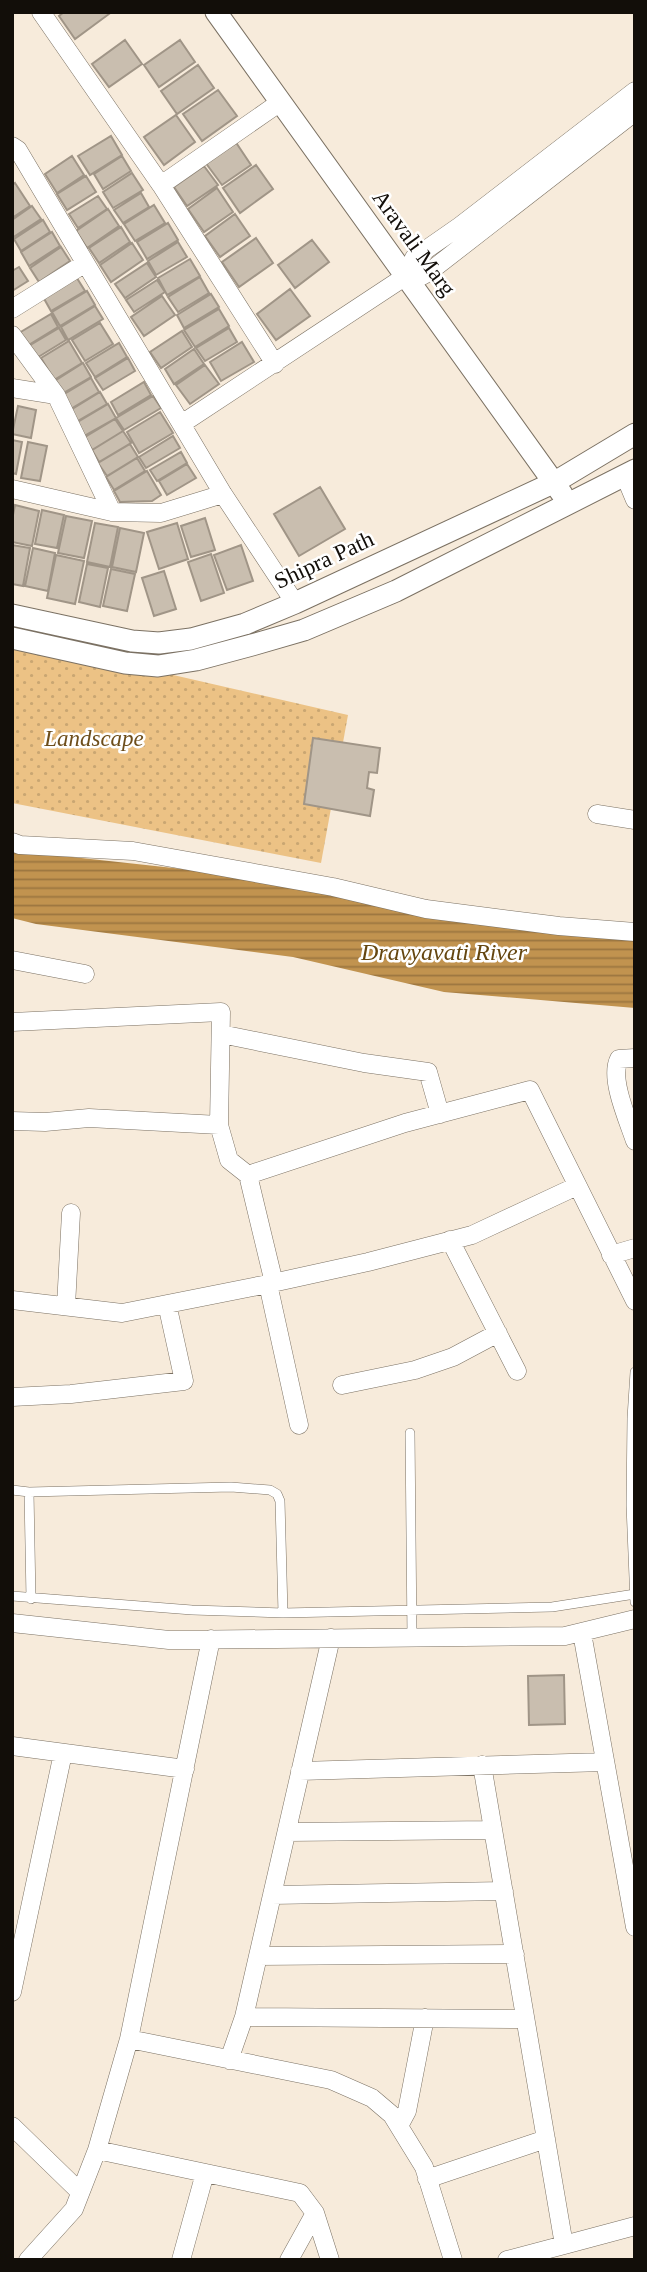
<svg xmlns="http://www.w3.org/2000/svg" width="647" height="2272" font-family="'Times New Roman',serif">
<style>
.green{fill:url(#green-dots)}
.water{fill:url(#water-rules)}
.building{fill:#c9beaf;stroke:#a09587;stroke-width:2}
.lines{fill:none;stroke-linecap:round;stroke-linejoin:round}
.service-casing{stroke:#7b7163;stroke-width:10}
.minor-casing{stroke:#7b7163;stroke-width:19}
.tertiary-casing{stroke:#7b7163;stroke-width:23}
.service{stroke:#fff;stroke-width:9}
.minor{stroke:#fff;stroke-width:18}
.tertiary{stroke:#fff;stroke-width:21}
.labels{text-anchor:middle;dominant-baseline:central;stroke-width:5;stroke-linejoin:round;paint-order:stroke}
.street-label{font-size:23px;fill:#120e09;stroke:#fff}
.park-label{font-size:23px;font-style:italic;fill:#6e4e1b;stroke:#fff}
.water-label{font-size:24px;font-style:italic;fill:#654610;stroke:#fff}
</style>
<defs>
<pattern id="green-dots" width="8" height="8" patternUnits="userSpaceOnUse" patternTransform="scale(1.75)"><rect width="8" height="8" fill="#ecc285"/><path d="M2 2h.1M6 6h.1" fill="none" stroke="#c9a672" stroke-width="1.8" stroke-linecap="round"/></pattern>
<pattern id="water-rules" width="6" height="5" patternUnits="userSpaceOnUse" patternTransform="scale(1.75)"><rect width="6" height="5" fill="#c1934f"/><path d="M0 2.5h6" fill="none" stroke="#9b7640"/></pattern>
</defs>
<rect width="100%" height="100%" fill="#f7ebdb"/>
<!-- green -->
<path class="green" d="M12,638L348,715L321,863L12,803Z"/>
<!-- water -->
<path class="water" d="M12,844L63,856L264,878L635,934V1008L444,992L293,957L36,924L12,918Z"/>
<!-- building -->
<path class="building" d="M64,12H107L109,14L75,39L59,16Z
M125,40L142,64L109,87L92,64Z
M180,40L195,62L159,87L144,65Z
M198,65L214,88L177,114L161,91Z
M218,90L237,116L202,141L183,114Z
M176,115L195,142L164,165L144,137Z
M111,136L122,155L90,175L78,156Z
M235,141L251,165L222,185L205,162Z
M72,156L84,175L57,193L45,174Z
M122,156L131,171L103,189L94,174Z
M256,165L273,189L240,213L223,188Z
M204,166L218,185L187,206L174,187Z
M132,173L143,190L113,208L103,192Z
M86,176L96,192L67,210L57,194Z
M15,183L30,206L12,218V185Z
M217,188L233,212L204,232L188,209Z
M141,193L149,207L123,223L114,210Z
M98,196L107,209L78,228L69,214Z
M154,205L165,223L135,241L124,224Z
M32,206L41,219L12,238V220Z
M108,209L119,226L87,248L76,231Z
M235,214L250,236L220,257L205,236Z
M43,220L50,232L21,251L14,239Z
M168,223L178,240L147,259L137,242Z
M121,227L130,242L99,263L89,248Z
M52,232L60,246L29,266L21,252Z
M256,238L273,263L239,287L222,262Z
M312,240L329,262L295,288L278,265Z
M178,242L187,257L156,275L148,261Z
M132,243L143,260L111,282L100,265Z
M61,247L70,261L39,282L30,268Z
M190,259L200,276L167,295L158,278Z
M147,263L156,277L125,298L115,284Z
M19,267L28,281L12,291V271Z
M75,275L85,291L51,311L42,295Z
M200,277L209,293L178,312L168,297Z
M157,280L165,292L134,312L126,300Z
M290,289L310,316L276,340L257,314Z
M87,291L95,305L60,326L52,312Z
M211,294L219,307L184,328L177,315Z
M162,296L175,315L144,336L131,317Z
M95,306L103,319L68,340L61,327Z
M219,309L229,326L195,347L184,330Z
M51,314L58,327L27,346L19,333Z
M100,323L113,344L85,361L72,340Z
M59,328L66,340L35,359L27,347Z
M229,328L237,342L205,361L196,348Z
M182,331L192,347L161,368L150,352Z
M69,341L82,363L54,380L41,358Z
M242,342L254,362L221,381L210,362Z
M119,343L127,357L95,377L86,363Z
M194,349L204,364L174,384L165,369Z
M128,358L135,371L103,390L95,378Z
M83,363L91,377L60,395L53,382Z
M205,365L219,384L190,404L176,385Z
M91,378L99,392L69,410L61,396Z
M144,382L151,395L118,415L111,402Z
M100,392L107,404L76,422L69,411Z
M153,396L161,408L124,430L116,418Z
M108,404L116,418L84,436L76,423Z
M18,406L36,410L31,438L12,434Z
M160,412L173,433L139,453L127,432Z
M115,419L123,431L92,450L85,437Z
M123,431L131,443L99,462L92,450Z
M173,436L180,448L146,468L139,457Z
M12,440L22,442L16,474L12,473Z
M28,442L47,446L40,481L21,478Z
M130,444L138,457L107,476L98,463Z
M181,452L187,463L157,481L150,470Z
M137,458L145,471L114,490L106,477Z
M187,464L196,478L167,495L159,481Z
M147,471L161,495L152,501L120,502L114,491Z
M320,487L345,529L299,556L274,514Z
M15,505L39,511L32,546L12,542V520Z
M42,510L64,515L57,548L35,544Z
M66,516L92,521L84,558L58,553Z
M205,518L215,550L191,557L181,526Z
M95,523L118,527L110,567L87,562Z
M177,523L188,559L159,569L147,532Z
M120,528L144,533L136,572L112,567Z
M12,545L30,548L23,586L12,584Z
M241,545L253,581L227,590L214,555Z
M33,548L55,553L48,591L25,586Z
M211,554L224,593L201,601L188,562Z
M56,555L84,561L75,604L47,598Z
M87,564L108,568L100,607L79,602Z
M111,569L135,574L127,611L103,606Z
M164,571L176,609L154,616L142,578Z
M313,738L380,748L377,773L369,772L367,788L374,790L370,816L304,804Z
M564,1675L565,1724L529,1725L528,1676Z"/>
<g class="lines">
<!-- service casing -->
<g class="service-casing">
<path id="service" d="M635,1372L632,1418L631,1505L635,1602
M410,1433L412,1638
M12,1490L29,1492L231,1487L270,1490L277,1494L280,1501L283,1613
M29,1492L31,1599
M12,1596L192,1610L283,1613L552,1607L635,1594"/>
</g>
<!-- minor casing -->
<g class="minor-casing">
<path id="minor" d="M41,12L161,185L275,364
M635,91L460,226L414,258L411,264L412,272L422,276L429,272L635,112
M12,146L18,150L223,494L295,603
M161,185L279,103
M12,309L84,264
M12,335L56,395L112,512
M12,388L56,395
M183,423L412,272
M625,476L635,500
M12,489L112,512L161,513L223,494
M597,814L635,820
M12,842L20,845L133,851L333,887L426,909L559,926L635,932
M12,960L85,974
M12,1022L221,1012L219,1125
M221,1034L364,1063L428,1072L440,1114
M635,1058L619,1059C609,1078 628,1120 635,1141
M12,1121L45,1122L89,1118L219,1125L229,1160L248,1175L274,1283
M248,1175L405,1123L530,1090L635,1301
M450,1240L517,1371
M611,1255L635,1248
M268,1284L299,1425
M12,1300L122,1313L268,1284L368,1262L472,1235L577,1186
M66,1306L71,1213
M342,1385L415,1370L453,1357L498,1333
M12,1397L71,1394L184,1381L167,1304
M12,1623L169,1640L565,1636L635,1619
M582,1633L635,1927
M12,1746L185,1769
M482,1765L564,2245L635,2226
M300,1771L605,1762
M287,1832L493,1830
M272,1895L504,1891
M258,1956L515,1954
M12,1992L63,1753
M244,2017L525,2019
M129,2039L331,2080L372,2098L392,2115L424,2167L453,2260
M229,2060L244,2017L331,1638
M12,2126L80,2192
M399,2126L407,2111L425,2018
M97,2150L300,2193L315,2213L330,2260
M427,2179L546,2139
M28,2260L74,2209L97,2150L129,2039L211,1639
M181,2260L205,2173
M289,2260L315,2213
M507,2260L564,2245"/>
</g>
<!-- tertiary casing -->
<g class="tertiary-casing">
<path id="tertiary" d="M216,12L562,494
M12,615L132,641L159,643L191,639L245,624L295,603L555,482L635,434
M12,638L125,663L158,666L196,660L252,645L304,630L396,591L635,470"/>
</g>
<!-- service -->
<use href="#service" class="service"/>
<!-- minor -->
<use href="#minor" class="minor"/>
<!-- tertiary -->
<use href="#tertiary" class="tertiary"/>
</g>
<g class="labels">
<!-- street labels -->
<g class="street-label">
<text transform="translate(414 243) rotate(54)">Aravali Marg</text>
<text transform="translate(324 560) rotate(-25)">Shipra Path</text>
</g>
<!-- park labels -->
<g class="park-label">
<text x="94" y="738">Landscape</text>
</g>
<!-- water labels -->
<g class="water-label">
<text x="444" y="952">Dravyavati River</text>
</g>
</g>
<!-- border -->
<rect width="647" height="2272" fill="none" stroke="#120e09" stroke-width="28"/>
</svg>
